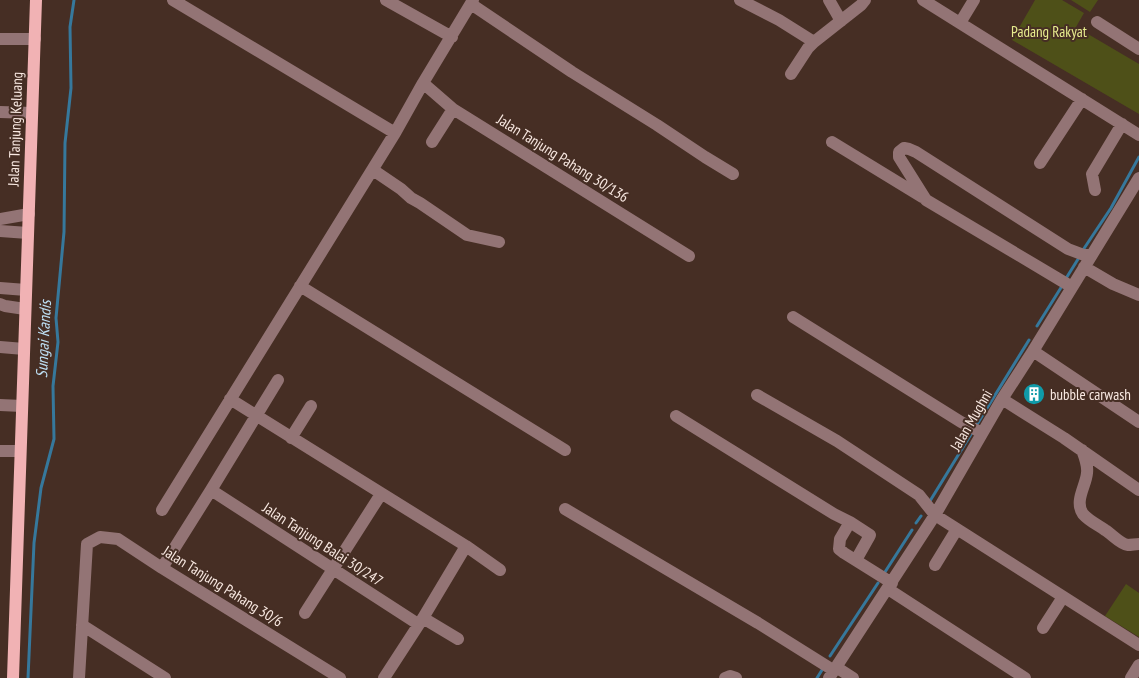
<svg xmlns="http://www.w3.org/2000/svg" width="1139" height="678" font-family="'PT Sans Narrow',sans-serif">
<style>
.green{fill:#4e5018}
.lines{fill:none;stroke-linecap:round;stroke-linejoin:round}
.stream{stroke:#36789c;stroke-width:3}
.minor{stroke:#937475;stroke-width:12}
.major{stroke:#f1b2b4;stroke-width:12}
.labels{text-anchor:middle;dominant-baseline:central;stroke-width:4;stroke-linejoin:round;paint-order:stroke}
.park-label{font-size:15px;fill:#e7ec8e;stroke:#462e24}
.street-label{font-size:15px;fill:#f9e9e2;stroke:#462e24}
.poi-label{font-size:15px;fill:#f9e9e2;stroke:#462e24;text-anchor:start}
.water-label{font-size:16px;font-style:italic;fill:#bee0f5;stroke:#462e24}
</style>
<rect width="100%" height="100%" fill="#462e24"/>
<!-- green -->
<path class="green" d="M1035,0H1062L1084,13L1076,27L1139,64V114L1012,40Z
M1071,0H1098L1090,12Z
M1126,584L1139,593V637L1105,616Z"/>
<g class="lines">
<!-- stream -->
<path class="stream" d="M1083,250L1111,208L1139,157
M1065,280L1080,256
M1037,326L1062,286
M976,426L1029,340
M930,501L973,431
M916,523L921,516
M885,572L912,530
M830,656L878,583
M28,678L34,543L41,488L54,439L53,386L58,342L56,318L64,232L65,143L71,88L70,27L74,0
M817,678L822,670"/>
<!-- minor -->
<path class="minor" d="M173,0L395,133
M386,0L452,37
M740,0L779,20L814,42
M829,0L841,21
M923,0L1139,135
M471,4L572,72L657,125L705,157L733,174
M1097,22L1139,49
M960,23L974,0
M0,39H35
M791,74L808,48L814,42L861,5L865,0
M423,83L453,109L689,256
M0,112L32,113
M432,142L453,109
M832,142L922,197
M1040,163L1082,99
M373,170L401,189L411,198L420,203L467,235L499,242
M1095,190L1092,174L1122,124
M0,219L29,214
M0,231L28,233
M1084,267L1113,284L1139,295
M300,286L565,450
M1072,287L926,200L899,157V152L904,148L909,149L916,152L1068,249L1084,255H1092
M0,288L26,290
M0,304L5,306L25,309
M793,317L961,422L982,433
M0,347L24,349
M1033,351L1139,422
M757,395L837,441L919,495L935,515L1139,645
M230,399L466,546L500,570
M1002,399L1064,438L1139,490
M0,405L22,406
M676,416L834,514L850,522
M291,438L311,406
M1082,450C1085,458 1088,465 1087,473C1086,486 1074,501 1083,514C1089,521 1098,525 1105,530C1112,534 1120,544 1128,545C1131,545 1136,544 1139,544
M0,451H20
M211,490L418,624
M565,509L758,623L833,670
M162,510L395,133L423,83L473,0
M856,560L869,537L870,535L850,522L840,539L839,549L844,553L892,583
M935,565L957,529
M162,568L211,490L278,380
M888,589L1025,678
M305,613L381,494
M423,618L458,639
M82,625L165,678
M1043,628L1063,597
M836,667L853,678
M79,678L87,544L100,537L118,539L162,568L340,678
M384,678L423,618L466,546
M725,678L730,676L736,678
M829,678L935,515L1002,399L1033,351L1139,178
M1131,678L1139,665"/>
<!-- major -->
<path class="major" d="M13,678L36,0"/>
</g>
<!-- icons -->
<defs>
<g id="building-disc" transform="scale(1.125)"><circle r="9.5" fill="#0f9aa8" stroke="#462e24"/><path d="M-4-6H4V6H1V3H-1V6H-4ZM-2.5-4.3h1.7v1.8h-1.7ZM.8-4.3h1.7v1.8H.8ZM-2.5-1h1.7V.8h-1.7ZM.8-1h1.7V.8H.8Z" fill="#fff"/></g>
</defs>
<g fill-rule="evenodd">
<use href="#building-disc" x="1034" y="394"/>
</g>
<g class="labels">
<!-- park labels -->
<g class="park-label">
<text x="1049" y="31">Padang Rakyat</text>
</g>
<!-- street labels -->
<g class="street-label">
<text transform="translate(15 129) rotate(-88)">Jalan Tanjung Keluang</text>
<text transform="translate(563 158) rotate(32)">Jalan Tanjung Pahang 30/136</text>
<text transform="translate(971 420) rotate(-60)">Jalan Mughni</text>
<text transform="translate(323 544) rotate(33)">Jalan Tanjung Balai 30/247</text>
<text transform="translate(223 586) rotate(32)">Jalan Tanjung Pahang 30/6</text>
</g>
<!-- poi labels -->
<g class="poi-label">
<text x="1050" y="394">bubble carwash</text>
</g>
<!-- water labels -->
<g class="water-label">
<text transform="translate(43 339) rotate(-87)">Sungai Kandis</text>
</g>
</g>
</svg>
